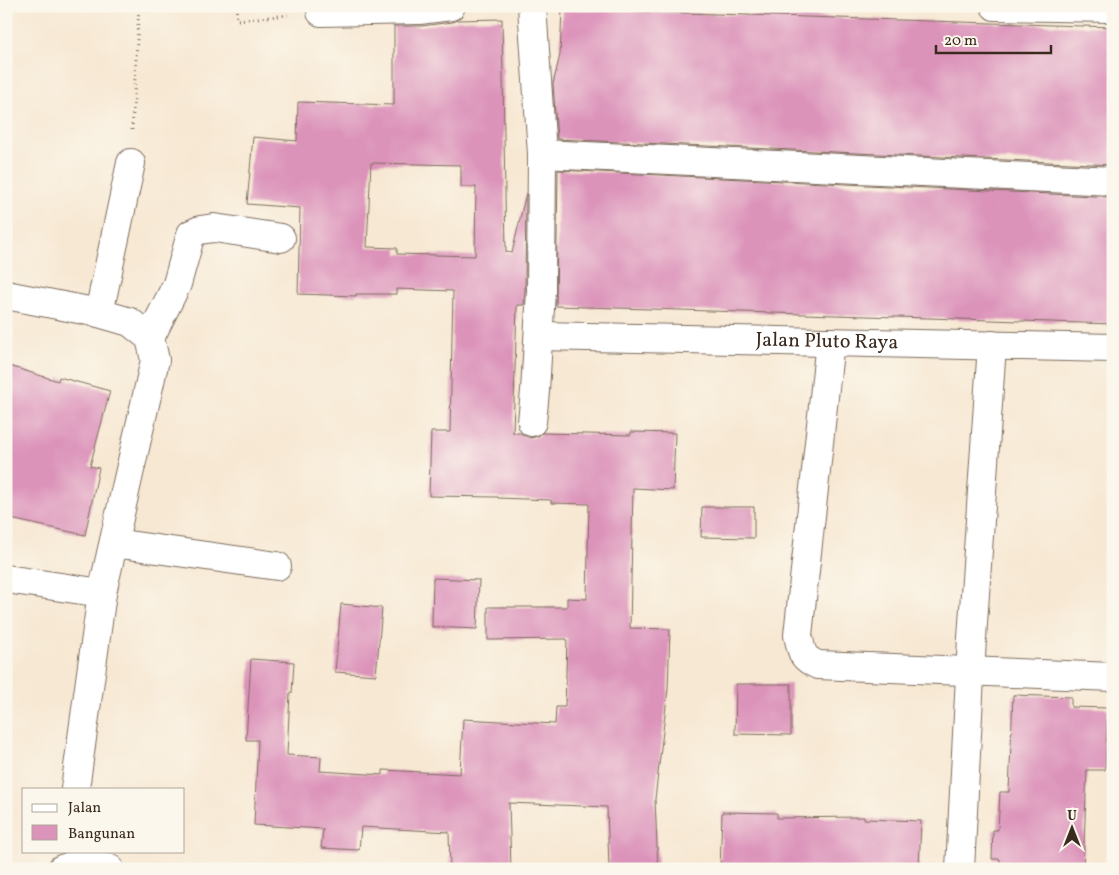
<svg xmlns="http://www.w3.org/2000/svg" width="1119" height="875" font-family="Vollkorn,serif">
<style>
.building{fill:#dc93ba;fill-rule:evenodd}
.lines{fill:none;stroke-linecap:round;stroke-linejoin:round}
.street-casing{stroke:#7d6c5d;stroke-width:30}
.path{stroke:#7d6c5d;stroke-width:3;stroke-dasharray:1 4;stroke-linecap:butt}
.street{stroke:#fff;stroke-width:28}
.labels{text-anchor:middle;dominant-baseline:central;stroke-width:4.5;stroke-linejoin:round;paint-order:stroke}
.street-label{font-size:20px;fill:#3b2a1e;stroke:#fbf7ec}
</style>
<rect width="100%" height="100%" fill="#fbf7ec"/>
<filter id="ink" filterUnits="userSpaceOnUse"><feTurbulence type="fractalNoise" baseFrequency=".02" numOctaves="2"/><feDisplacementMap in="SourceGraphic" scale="10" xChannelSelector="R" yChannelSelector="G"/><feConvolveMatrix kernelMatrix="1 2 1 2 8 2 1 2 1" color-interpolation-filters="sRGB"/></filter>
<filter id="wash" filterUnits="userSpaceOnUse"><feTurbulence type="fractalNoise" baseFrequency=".0096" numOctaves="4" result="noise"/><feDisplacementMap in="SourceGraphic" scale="20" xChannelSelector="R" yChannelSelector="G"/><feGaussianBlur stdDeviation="1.12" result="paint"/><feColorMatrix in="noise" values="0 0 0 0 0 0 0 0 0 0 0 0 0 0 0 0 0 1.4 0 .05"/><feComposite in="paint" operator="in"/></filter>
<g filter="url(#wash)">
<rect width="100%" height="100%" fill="#f7e8d3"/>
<g id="blocks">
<!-- building -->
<path class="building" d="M562,9L1113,27V165L557,139L553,84L560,55Z
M502,19L506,252L512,253L526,193L525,290L524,305H517L513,433H521L523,435L531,438L538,436L542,433L631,435V432L675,433L673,490L633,488L630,628L670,629L668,689L655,799L658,869H609L607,807L509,803L511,869H450L449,832L361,827L359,850L321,848L323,829L254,825L258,740H246L251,659L294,662L292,693H290L287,755L321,757L320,771L383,775V770L460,774L463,719L555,724L556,707H565L567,639L488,640V607H567V598L587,599L589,504L551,503V500L498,498V497L429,496L431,432H450L453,291L396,289V294H356V296L298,294L300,208L247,204L253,137L297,141L298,102L394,105V26H421L453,22L458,20ZM371,163L461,165V187H476L475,256L397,254V248L367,247Z
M558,170L1113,197V324L556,306Z
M6,365L58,381L59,377L110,391L90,466L99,468L85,535L6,518Z
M702,507H754V538L701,537Z
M433,578L479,580L477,629L432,627Z
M341,604L382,608L376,675L335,672Z
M736,684H791V735L735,734Z
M1013,695L1071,697V707L1108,708L1105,770H1087L1083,869H1000V859H992L993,830H998L1000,792H1009Z
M722,812L777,813V818L864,817V819L921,821L919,869H720Z"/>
</g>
</g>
<g filter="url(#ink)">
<use href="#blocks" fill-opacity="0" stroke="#7d6c5d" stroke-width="1"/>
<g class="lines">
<!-- street casing -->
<g class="street-casing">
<g id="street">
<path d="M995,6L1113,8"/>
<path d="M321,12L419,10L451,6"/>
<path d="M542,154L1113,181"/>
<path d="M6,295L99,313L130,322L150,338L155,360L102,593L75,789"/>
<path d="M99,313L131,163"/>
<path id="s1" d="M539,336L1113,348"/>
<path d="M150,338L177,284L191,234L200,230L214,228L281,238"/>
<path d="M830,342L798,635C802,652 801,658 818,665L1113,677"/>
<path d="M532,422L535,391L541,291L542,154L532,6"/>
<path d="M114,543L277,566"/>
<path d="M6,579L102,593"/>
<path d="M85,851L88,860L110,869"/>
<path d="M62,869L88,860"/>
<path d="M960,869L972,638L992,345"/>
</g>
</g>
<!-- path -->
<path class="path" d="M236,6L237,20L288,15
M132,130L139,6"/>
<!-- street -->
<use href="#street" class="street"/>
</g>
</g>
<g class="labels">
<!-- street labels -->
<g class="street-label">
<text stroke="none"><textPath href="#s1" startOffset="288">Jalan Pluto Raya</textPath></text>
</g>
</g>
<!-- margin -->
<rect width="1119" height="875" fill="none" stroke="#fbf7ec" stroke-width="25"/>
<!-- legend -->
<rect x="22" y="788" width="162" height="65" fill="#fbf7ec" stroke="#aea59a"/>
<rect x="32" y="804" width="25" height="8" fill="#ffffff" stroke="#aea59a"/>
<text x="68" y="812" font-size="15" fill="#3b2a1e">Jalan</text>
<rect x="32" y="825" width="25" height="15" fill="#dc93ba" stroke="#aea59a"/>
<text x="68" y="838" font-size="15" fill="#3b2a1e">Bangunan</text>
<!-- north arrow -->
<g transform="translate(1072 828)" stroke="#fbf7ec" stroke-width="4" paint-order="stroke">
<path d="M0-4L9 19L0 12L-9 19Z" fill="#3b2a1e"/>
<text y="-8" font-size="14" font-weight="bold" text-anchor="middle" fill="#3b2a1e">U</text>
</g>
<!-- scale -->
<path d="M936 45v8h115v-8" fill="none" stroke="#3b2a1e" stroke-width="2.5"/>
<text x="944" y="45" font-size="15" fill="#3b2a1e" stroke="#fbf7ec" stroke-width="4" paint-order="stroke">20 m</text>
</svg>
